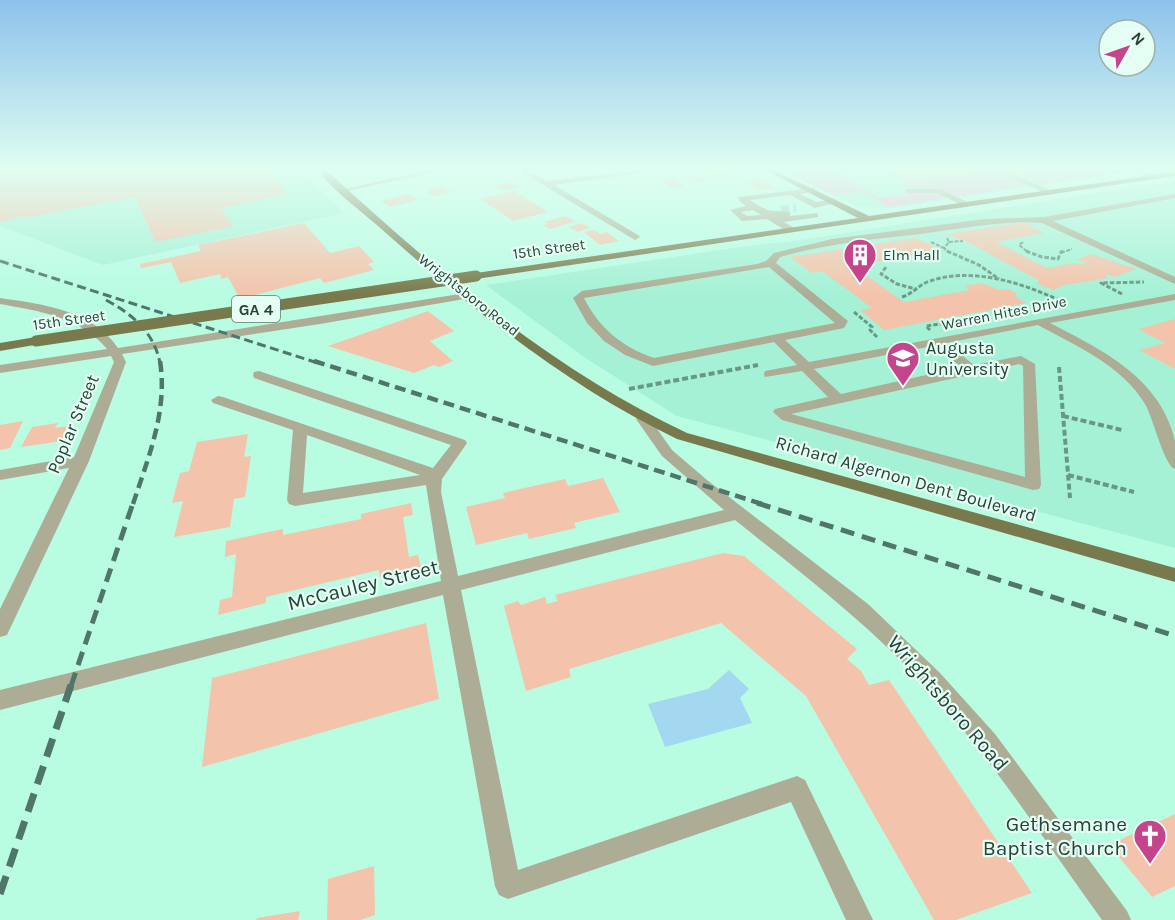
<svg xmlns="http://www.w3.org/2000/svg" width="1175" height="920" font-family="Karla,sans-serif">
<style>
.built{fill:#a5f1d5}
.green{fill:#f6b6d4}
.water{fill:#a4d7f0}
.building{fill:#f3c4ab}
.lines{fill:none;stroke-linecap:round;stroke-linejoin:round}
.minor-tunnel{stroke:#9bd7c0;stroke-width:8;stroke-dasharray:8 4.5;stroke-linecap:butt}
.path-far2{stroke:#699786;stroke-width:2;stroke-dasharray:4 1.5;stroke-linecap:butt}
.path-far1{stroke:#699786;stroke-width:3;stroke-dasharray:4.5 2;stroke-linecap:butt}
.path{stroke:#699786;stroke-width:4;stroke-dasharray:6 3;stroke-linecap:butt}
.minor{fill:#acad94;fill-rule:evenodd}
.major{fill:#78794c;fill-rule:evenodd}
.rail-far3{stroke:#4f7668;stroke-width:3;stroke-dasharray:9 4.5;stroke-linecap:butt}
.rail-far2{stroke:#4f7668;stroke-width:4.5;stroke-dasharray:11 6;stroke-linecap:butt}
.rail-far1{stroke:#4f7668;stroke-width:5;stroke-dasharray:14 8;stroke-linecap:butt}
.rail{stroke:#4f7668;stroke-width:7;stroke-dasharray:19 10;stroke-linecap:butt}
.major-bridge{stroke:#78794c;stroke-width:11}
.labels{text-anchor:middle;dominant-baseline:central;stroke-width:4.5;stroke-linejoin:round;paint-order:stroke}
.far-street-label{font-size:15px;fill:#274239;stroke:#e5fff4}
.far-poi-label{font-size:15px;fill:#274239;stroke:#e5fff4;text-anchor:start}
.shield{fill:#e5fff4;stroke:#607b71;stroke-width:1.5}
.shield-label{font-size:16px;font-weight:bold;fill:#274239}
.poi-label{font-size:18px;fill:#274239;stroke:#e5fff4;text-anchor:start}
.street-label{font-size:18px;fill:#274239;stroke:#e5fff4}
.near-street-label{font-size:21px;fill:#274239;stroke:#e5fff4}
.near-poi-label{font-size:21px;fill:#274239;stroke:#e5fff4;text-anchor:end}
</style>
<rect width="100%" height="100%" fill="#b8fce2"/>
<!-- built -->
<path class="built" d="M0,167H298L344,213L103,265L0,226Z
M777,167H1158L892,208L858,207Z
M1175,180V548L677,416L584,357L486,285L733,248L808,239Z"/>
<!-- green -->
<path class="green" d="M776,167H822L856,182L854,184L879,198L927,191L951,197L888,207L861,191L833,195Z
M875,167L891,170L917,183L974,175L964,170L973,168L970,167H989L1034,185L958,196L936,189L908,187L905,185L907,183Z
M1012,167H1118L1125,169L1118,170L1122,173L1041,184L1024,177L1032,175Z"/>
<!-- water -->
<path class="water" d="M729,670L749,689L740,698L752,723L665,747L648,704L708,689Z"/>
<!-- building -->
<path class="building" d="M0,167H263L288,194L221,208L233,226L155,242L135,197L24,218L20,216L4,222L0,221Z
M366,167H397L400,168L376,173Z
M721,167H742L750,170L734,174Z
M888,167H957L976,175L917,183L889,169H893Z
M993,167H1011L1034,176L1020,178Z
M720,170L732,178L713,177L706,172Z
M698,174L708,180L694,182L684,176Z
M673,177L684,186L670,188L659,179Z
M760,180L766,182L775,188L757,190L745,182Z
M512,182L520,187L504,191L495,186Z
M442,187L451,193L434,197L426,191Z
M514,191L548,212L513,221L480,199Z
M408,194L418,200L390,207L381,201Z
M565,216L576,221L550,229L543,225L548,224L544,222Z
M1025,222L1034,226H1029L1044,233L996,242L1047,268L1074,263L1083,264L1087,263L1077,259L1092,254L1136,269L1115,277L1107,274L1105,276L1109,278L1064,285L1053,290L1036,283L1040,281L962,239H958L948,234Z
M304,223L330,253L359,246L374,262L368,264L374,270L324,283L320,278L240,299L228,277L222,279L220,274L180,283L171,262L141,268L140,264L201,251L198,245Z
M581,223L590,228L578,232L569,227Z
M595,230L600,234L607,232L619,241L600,245L584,232Z
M915,238L935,246L931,248L937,251L933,252L936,255L916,258L912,256L853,266L904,302L970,290L964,286L982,283L1000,290L1009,289L1018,295L1014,296L1026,303L884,330L860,310L872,308L822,271L812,273L790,257Z
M428,311L454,331L430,341L453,361L439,367L434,365L414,373L328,346Z
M1175,319V369L1139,350L1165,343L1138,329Z
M23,421L10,448L0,450V425Z
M58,423L55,428L69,426L62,441L21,447L32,427Z
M248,434L244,457L251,456L245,497L234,499L230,527L174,537L183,501L172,503L180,473L189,471L197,442Z
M603,478L620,512L574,523L576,528L529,539L527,533L476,545L466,507L505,498L503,493L565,479L568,486Z
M411,503L413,515L403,517L409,557L418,555L421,567L380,577L379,570L266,597V603L218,615L220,600L232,597L236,554L225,557L226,541L283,529V535L361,519V514Z
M723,553L744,556L857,649L847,659L861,671L869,685L889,680L1032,893L956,920H934L806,696L721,623L569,669L571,677L526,691L504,606L518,601L521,605L545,597L547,604L558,601L555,595Z
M426,623L439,699L202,767L212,678Z
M1175,814V886L1152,897L1109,845Z
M374,866L375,915L360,920H327L328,879Z
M300,911L298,920H256L257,918Z"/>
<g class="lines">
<!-- minor-tunnel -->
<path class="minor-tunnel" d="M781,210L796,208"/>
<!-- path-far2 -->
<path class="path-far2" d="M837,172L865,168
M947,238L949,242L944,248L949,253
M931,242L944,248
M949,242L963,241
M1023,242L1019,245L1029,253
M1061,253L1072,249"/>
<!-- path-far1 -->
<path class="path-far1" d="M947,251L979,265L999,279
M1026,251L1042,257L1058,259L1061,252L1064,251
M886,267L881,274L897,284L916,289
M1122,294L1101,283L1144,282
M902,297C913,294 919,284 930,281C973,266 1026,284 1065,303
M854,312L872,327L870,330L878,338
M930,330L926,326L975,319"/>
<!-- path -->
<path class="path" d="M1059,367L1070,498
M629,389L758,365
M1063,416L1122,430
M1068,475L1134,492"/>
<!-- minor -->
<path class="minor" d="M446,167H459L343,192L339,190Z
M513,167H522L547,181L667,167H685L554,185L638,235L640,237L635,240Z
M987,167H996L1057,193L1050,195Z
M1121,167H1131L1160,177L1153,179Z
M812,188H815V192L800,194L816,202L835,199L839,202L815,208L790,195L750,200C772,214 767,210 790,212V216L818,213V217L784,222L794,228V232H788L767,219L742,221L730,210L746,206L739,201V197ZM753,210L761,215L747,216L741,212Z
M909,189H941L973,205L966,207L937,193H906V189Z
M1175,194V198L1053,221L1175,277V284L1042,223C1003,220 965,228 927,233C878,239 828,243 780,257L776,263L848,321L844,328L785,340L809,362L1175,294V300L1050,323C1102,350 1161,378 1175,441C1175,450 1175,460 1175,469C1164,466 1153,417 1145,404C1122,365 1076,346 1038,325L946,343L974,365L1021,356L1035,364L1041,485L1039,489L1033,490L782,420L773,412L775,409L828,397L802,371L765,377L764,374L765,371L797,365L774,342L653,366L625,355L604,341L587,323L573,298L582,291L757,264L766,261L774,253L832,239L985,219L1044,217ZM769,267L835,323L654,358C622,347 599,328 584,298ZM933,346L962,367L841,394L814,369ZM1019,364L1023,366L1025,477L791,414Z
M466,293L471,296L470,298L320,324L122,354L126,362L89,461L7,635L0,637V609L69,468L0,480V470L74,457L114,362L111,356L0,373V365L107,349C81,317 39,311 0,304V298C41,304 93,310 118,348Z
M259,371L465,440L467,443L442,479L441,492L458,576L724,510L662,456L636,419L638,416H648L672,450L707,480L868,604L940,673L995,734L1127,911L1131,920H1102C1045,841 992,759 926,687C869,624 801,573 735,520L461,590L518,870L797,776L805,780L873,920H846L791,802L508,899L499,895L495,886L443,595L0,710V690L441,581L426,485L295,506L289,504L287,500L293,430L213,403L211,400L218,396L223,397L433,468L451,445L254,378L253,375L254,372ZM307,435L420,475L303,493Z"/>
<!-- major -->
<path class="major" d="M316,167H323C432,268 551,369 687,433L1175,568V582L677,439C567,386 469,307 378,226C359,209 328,187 316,167Z
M759,167H767L869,216L1175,172V176L476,279L471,276L476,273L858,218Z
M36,337L42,341L40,344L0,351V343Z"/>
<!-- rail-far3 -->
<path class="rail-far3" d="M0,261L318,363
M106,300C132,314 154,332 160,363"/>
<!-- rail-far2 -->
<path class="rail-far2" d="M314,361L762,504
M133,504C148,458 168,411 160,361"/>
<!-- rail-far1 -->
<path class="rail-far1" d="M757,503L1175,636
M71,686L133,503"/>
<!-- rail -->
<path class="rail" d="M0,894L71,685"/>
<!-- major-bridge -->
<path class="major-bridge" d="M36,341L476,276"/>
</g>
<!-- sky -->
<linearGradient id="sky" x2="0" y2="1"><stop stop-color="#8dc2eb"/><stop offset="0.57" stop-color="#dffef2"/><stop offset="1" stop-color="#dffef2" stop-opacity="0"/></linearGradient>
<rect width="1175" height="295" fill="url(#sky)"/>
<!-- icons -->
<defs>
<g id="building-pin" transform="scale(1.725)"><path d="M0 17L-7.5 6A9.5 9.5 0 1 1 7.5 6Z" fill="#c5448c" stroke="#e5fff4"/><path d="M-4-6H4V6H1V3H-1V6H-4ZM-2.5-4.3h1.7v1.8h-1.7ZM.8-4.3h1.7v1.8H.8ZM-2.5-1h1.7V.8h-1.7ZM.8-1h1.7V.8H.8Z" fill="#fff"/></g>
<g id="university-pin" transform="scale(1.725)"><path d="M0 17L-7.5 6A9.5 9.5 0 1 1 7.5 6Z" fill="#c5448c" stroke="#e5fff4"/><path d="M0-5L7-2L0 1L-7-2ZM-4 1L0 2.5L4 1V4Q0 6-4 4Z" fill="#fff"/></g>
<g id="church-pin" transform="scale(1.725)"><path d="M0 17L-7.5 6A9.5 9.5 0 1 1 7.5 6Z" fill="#c5448c" stroke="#e5fff4"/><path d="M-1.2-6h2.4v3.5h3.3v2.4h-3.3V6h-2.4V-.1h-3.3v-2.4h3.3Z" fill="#fff"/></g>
</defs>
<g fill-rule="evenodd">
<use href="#building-pin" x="860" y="255"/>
<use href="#university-pin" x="903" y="358"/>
<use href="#church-pin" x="1150" y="836"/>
</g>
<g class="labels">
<!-- far-street labels -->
<g class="far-street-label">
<text transform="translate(549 249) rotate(-8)">15th Street</text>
<text transform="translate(469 295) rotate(38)">Wrightsboro Road</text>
<text transform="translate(1004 313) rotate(-11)">Warren Hites Drive</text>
<text transform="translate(69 320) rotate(-8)">15th Street</text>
</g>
<!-- far-poi labels -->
<g class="far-poi-label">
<text x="883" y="255">Elm Hall</text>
</g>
<!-- shield labels -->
<rect class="shield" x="232" y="296" width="48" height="26" rx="4.5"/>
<g class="shield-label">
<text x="256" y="309">GA 4</text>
</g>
<!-- poi labels -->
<g class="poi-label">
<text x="926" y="348">Augusta<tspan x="926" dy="21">University</tspan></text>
</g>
<!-- street labels -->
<g class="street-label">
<text transform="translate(73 424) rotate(-67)">Poplar Street</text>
<text transform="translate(906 479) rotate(16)">Richard Algernon Dent Boulevard</text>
</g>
<!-- near-street labels -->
<g class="near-street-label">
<text transform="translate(363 585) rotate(-14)">McCauley Street</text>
<text transform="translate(948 703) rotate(49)">Wrightsboro Road</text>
</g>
<!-- near-poi labels -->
<g class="near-poi-label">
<text x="1127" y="824">Gethsemane<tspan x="1127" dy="24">Baptist Church</tspan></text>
</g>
</g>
<!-- north arrow -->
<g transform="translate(1127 48) rotate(50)"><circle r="28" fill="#e5fff4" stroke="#99b3a9" stroke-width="1.5"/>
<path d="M0-4.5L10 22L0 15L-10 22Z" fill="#c5448c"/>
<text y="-9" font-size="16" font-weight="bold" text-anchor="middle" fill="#274239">N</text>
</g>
</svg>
